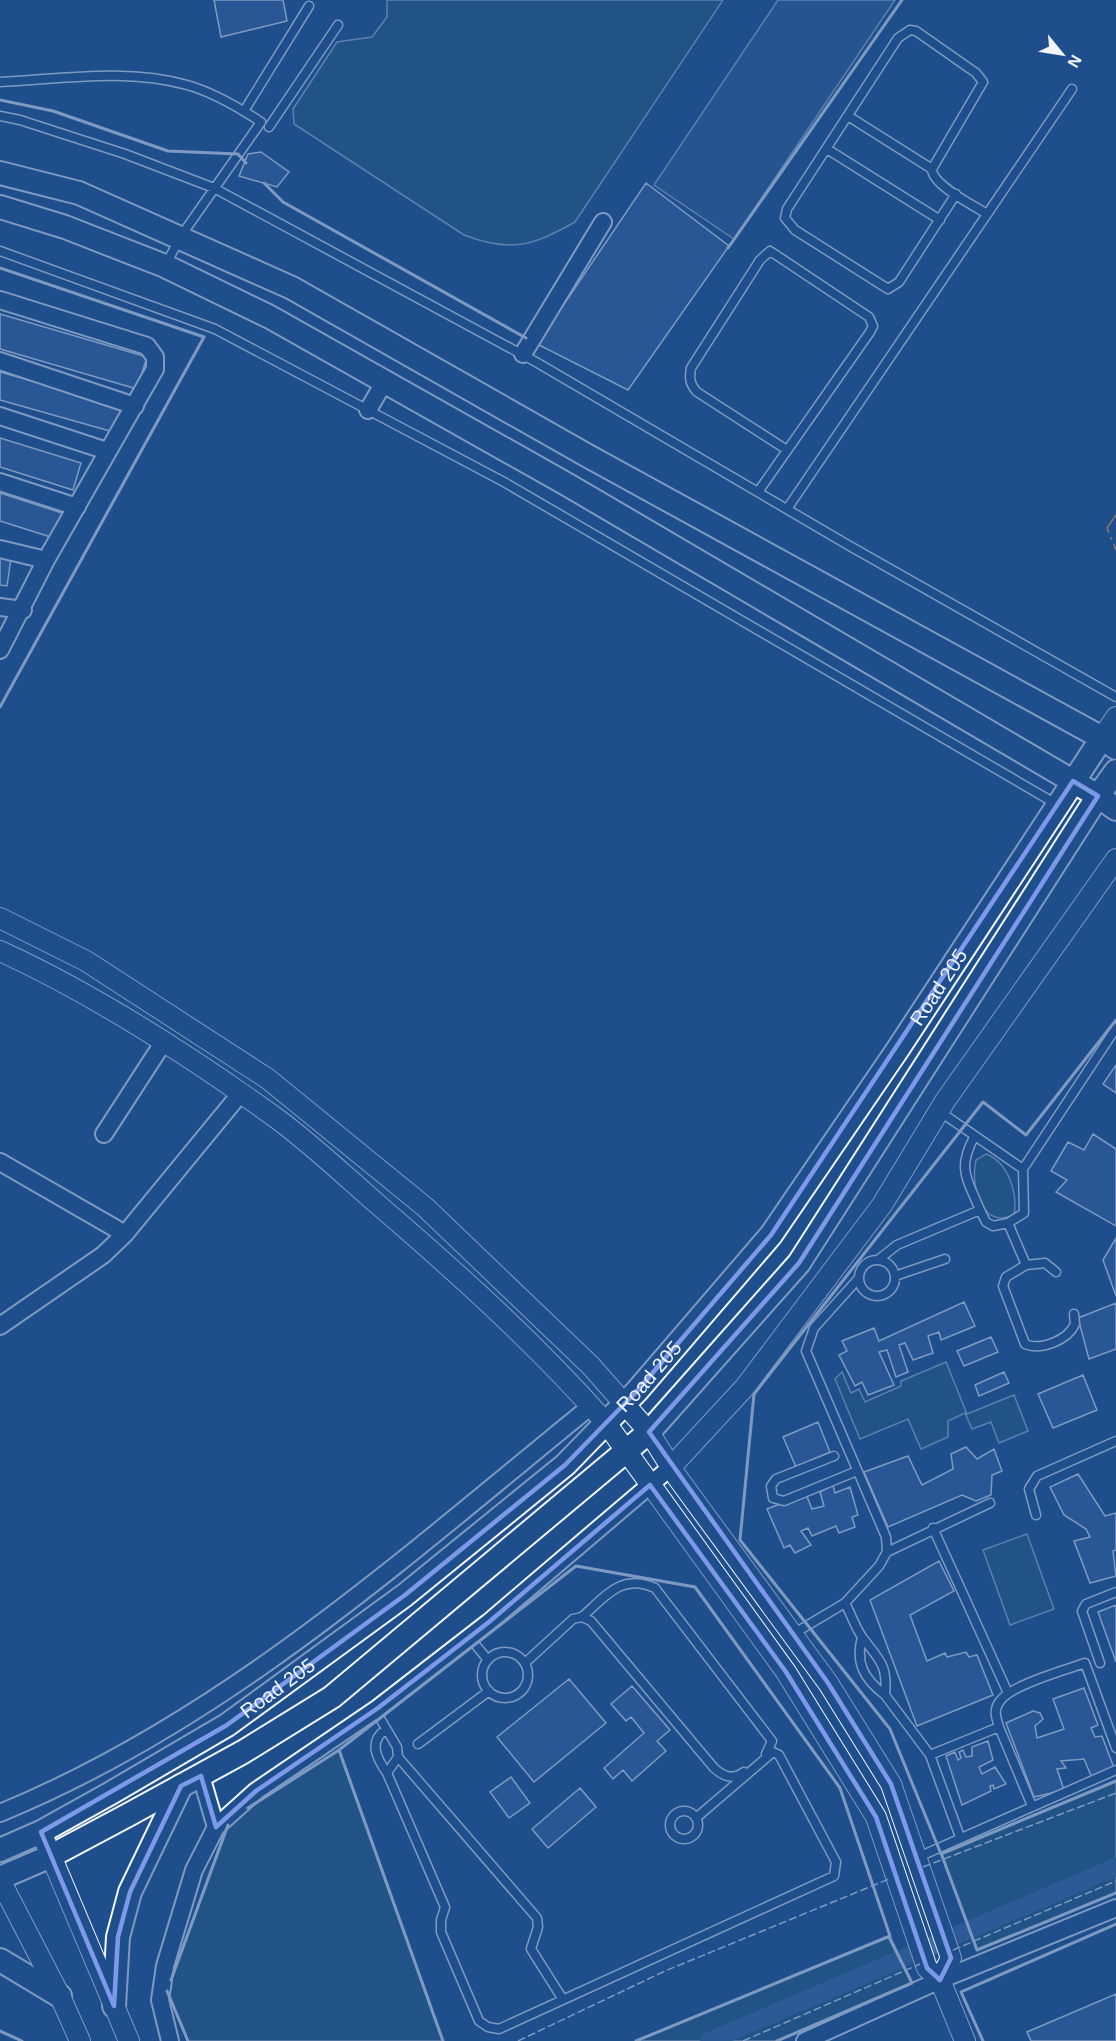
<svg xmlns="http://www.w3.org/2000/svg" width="1116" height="2041" font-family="Helvetica,sans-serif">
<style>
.green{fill:#245a82;stroke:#a8bbd7;stroke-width:1.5}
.parking{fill:#305b95;stroke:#a8bbd7;stroke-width:1.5}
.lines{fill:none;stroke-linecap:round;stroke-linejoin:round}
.canal{stroke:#3b69a3;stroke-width:18}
.building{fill:#3563a3;stroke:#f2f6ff;stroke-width:1.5}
.service-casing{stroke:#f2f6ff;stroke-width:11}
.minor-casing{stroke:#f2f6ff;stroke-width:20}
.tertiary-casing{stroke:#f2f6ff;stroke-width:22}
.secondary-casing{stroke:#f2f6ff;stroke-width:26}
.service{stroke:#1f4e8c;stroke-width:8}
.minor{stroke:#1f4e8c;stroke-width:16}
.tertiary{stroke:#1f4e8c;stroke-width:20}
.secondary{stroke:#1f4e8c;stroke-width:22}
.fence{stroke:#f2f6ff;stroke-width:1.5;stroke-dasharray:8 3;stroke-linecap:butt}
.wall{stroke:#f2f6ff;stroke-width:3}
.power{stroke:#ffb74d;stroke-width:1.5;stroke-dasharray:21 4.5 3 4.5;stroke-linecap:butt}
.marked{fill:none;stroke:#7d9aea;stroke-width:4.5;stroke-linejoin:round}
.labels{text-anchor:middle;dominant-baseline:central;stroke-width:4.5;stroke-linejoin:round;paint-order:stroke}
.street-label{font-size:20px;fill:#f2f6ff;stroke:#1f4e8c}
</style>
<rect width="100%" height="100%" fill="#1f4e8c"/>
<!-- green -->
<path class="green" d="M387,0H723L575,222C532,246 511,253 464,235L294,124L293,109L337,42L372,37L387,17Z
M986,1154C1008,1162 1018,1193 1014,1215C981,1230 970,1185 976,1160Z
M946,1362L967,1414L1014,1395L1028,1431L999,1443L991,1422L972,1429L965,1413L948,1421V1437L921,1449L908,1419L860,1439L835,1379L842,1372L851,1393L859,1389L865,1402L901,1386V1381Z
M1027,1534L1054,1609L1010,1625L983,1550Z
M339,1750L443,2041H188L167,1990L229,1820Z
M1116,1781V1893L977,1950L941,1854Z
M890,1936L912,1983L777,2041H636Z"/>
<!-- parking -->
<path class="parking" d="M778,0H895L734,239L654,185Z"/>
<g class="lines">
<!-- canal -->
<path class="canal" d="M709,2041L1116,1867"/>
</g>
<!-- building -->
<path class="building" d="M214,0H283L287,21L221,37Z
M261,152L289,172L277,187L239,176L248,154Z
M646,183L729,246L628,390L537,344Z
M0,314L147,357L137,389L0,349Z
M0,372L124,407L117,433L0,400Z
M0,438L81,463L73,490L0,467Z
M0,493L65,514L57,539L0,521Z
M0,556L11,558L7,586L0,585Z
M1116,1065V1093L1103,1084Z
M1093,1134L1116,1149V1226L1056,1192L1067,1180L1051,1171L1068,1142L1084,1150Z
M1116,1238V1296L1103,1260Z
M964,1302L975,1326L941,1340L939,1332L928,1336L933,1353L913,1360L905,1343L899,1345L908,1372L896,1377L887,1350L879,1352L894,1385L868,1395L862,1382L855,1386L839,1355L847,1351L842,1341L874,1328L879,1341Z
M1116,1303V1349L1089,1359L1078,1318Z
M991,1337L998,1352L964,1366L957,1351Z
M1004,1372L1009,1383L979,1396L975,1385Z
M1083,1375L1097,1410L1053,1428L1038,1394Z
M818,1422L830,1452L796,1467L783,1437Z
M966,1447L977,1459L994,1449L1002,1471L992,1475L991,1495L976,1501L962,1495L888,1527L864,1472L908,1456L922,1485L953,1469L951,1454Z
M1078,1474L1105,1516L1116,1513V1550L1113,1551L1116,1576L1090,1583L1074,1541L1090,1537L1086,1529L1064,1515L1050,1487Z
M833,1485L835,1493L850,1487L858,1515L852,1517L855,1527L839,1533L836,1526L812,1536L808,1528L801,1531L811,1545L795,1553L790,1545L784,1548L767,1509L806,1494L812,1509L824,1506L820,1492Z
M939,1561L954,1591L910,1615L927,1661L945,1653L947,1657L966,1652L969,1657L977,1655L993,1695L917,1726L870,1600Z
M1116,1605V1662L1098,1612Z
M569,1679L606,1723L534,1782L497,1737Z
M632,1686L670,1730L657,1741L666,1751L632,1781L623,1770L613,1779L604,1768L644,1733L631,1717L626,1721L611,1704Z
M1084,1688L1098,1725L1091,1728L1095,1737L1102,1736L1114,1768L1092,1778L1084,1759L1061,1761L1066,1768L1057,1769L1064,1790L1034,1797L1006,1723L1033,1711L1040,1713L1043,1719L1035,1726L1037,1738L1064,1729L1053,1699Z
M988,1741L993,1760L979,1767L982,1774L995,1767L1006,1784L994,1789L993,1785L990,1786L991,1791L962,1805L946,1756L955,1752L958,1760L961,1758L959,1752L963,1750L966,1757L972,1756V1747Z
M511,1777L530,1803L509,1818L490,1792Z
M580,1788L596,1807L548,1848L532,1829Z
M1116,1994V2041H1031L1027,2032Z"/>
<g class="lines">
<!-- service casing -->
<g class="service-casing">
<path id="service" d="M0,82C61,79 127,68 187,85C213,92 238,107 261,122L181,236L165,266
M244,111L309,6
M0,116L20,120L125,154L214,188L536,362L848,545L1116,697
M848,116L932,169
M269,127L338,25
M827,149L940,220
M956,194L899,282L888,289L795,230L785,218L787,209L898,38L910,30L916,31L976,73L983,82L932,169C932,185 973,205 987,214
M0,251L215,329L504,482L1058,805
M758,492L870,332L873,326L869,317L770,251L760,260L691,368C689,379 690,384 697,392L787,450
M787,509L1072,89
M939,1111L1023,1169L1116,1028
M980,1210L986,1222L993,1226L1008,1223L1026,1265L1006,1277L1003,1286L1025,1344C1041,1351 1068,1340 1075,1324L1074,1314
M1008,1223L1024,1213L1023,1169
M859 1278a18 18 0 1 1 36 0a18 18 0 1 1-36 0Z
M878,1260L897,1245L980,1210C967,1178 957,1170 974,1137
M1026,1265L1045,1263L1056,1272
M895,1276L945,1259
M834,1456L776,1479L771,1486L773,1498L784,1501L857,1471
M1036,1515L1029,1489L1037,1476L1116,1441
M933,1528L1008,1693
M887,1552L990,1503
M845,1603L879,1566L887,1552L886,1537L806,1351L814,1328L858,1279
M582,1617C606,1596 621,1573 655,1588L772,1741L766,1754
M793,1634L845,1603C851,1614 855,1627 862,1637C879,1660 888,1664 885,1695L930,1755L960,1837
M469,1637L488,1660
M862,1637C855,1663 864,1679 885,1695
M482 1675a23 23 0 1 1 46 0a23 23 0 1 1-46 0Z
M525,1663L573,1619L582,1617L591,1621L714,1768C724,1777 733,1780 744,1772
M1100,1663L1082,1611L1086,1604L1116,1592
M375,1710L397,1747L398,1757L387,1773L445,1907L441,1920V1932L479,2021L488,2027L499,2029L834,1876L836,1862L779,1755L773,1752L696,1818
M999,1727L1032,1806
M385,1730C368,1742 377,1759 387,1773
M418,1744L489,1691
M930,1755L999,1727C996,1717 993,1710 1000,1701C1011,1685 1065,1670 1085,1663L1116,1748
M398,1757L537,1918L538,1927L531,1949L562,1998
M670 1825a14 14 0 1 1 28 0a14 14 0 1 1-28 0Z
M916,1858L1116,1770"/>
</g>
<!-- minor casing -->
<g class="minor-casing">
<path id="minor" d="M0,300L147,346L155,357V369L46,560L0,650
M523,354L603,222
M0,361L135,406
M368,410L385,381
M0,416L107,451
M0,482L77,507
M0,549L46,560
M0,607L23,610
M104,1134L163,1043
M0,1162L125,1234L240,1094
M0,1326L103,1255L125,1234
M201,1776L216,1827
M0,1813C224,1721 405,1557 591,1406
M170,2041L160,2000L165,1966L194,1870L216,1827L256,1791L378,1708L489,1622L671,1467
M805,2041L940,1980L1116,1908"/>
</g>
<!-- tertiary casing -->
<g class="tertiary-casing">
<path id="tertiary" d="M1102,738L1116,717
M0,918L86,961L268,1079L425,1207L591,1366L649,1432L677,1477L828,1683L891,1784L951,1958L940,1980
M0,951C96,995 187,1054 272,1115C311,1143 347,1178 383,1209C461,1276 538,1346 606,1423L786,1672L876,1817L927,1968L940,1980L965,2041
M671,1467L745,1387L882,1205L945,1101L1116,859
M41,1832L129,2041
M0,1880L60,1996L80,2041"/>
</g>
<!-- secondary casing -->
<g class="secondary-casing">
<g id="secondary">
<path d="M0,173L79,193L292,288L588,456L1102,738L1116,748"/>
<path d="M0,207L65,227L165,266L270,317L568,485L1098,796L1116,809"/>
<path id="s1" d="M0,1850L41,1832L111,1793L227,1725L405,1595L565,1465L637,1391L771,1235L898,1049L1102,738"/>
<path d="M0,1878L51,1856L128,1815L243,1752L332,1697L649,1432L799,1263L1098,796L1116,771"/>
<path d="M0,1960L60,1996"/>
<path d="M114,2006L118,1937L130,1892L181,1786"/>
</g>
</g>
<!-- service -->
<use href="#service" class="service"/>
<!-- minor -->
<use href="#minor" class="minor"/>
<!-- tertiary -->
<use href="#tertiary" class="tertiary"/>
<!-- secondary -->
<use href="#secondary" class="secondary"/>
<!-- fence -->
<path class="fence" d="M923,1867L1116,1793
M953,1950L1116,1881
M518,2041L665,1971L889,1879
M743,2041L920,1964"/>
<!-- wall -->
<path class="wall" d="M0,100L53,111L168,151L238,154L246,163
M264,183L283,202L526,338
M728,248L902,0
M0,268L204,337L0,707
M1116,1020L1026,1135L983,1102L754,1394L740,1540L890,1729L941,1854L1116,1781
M248,1808L339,1750L340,1752
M941,1853L977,1950L1116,1893
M171,1980L228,1825
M167,1991L188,2041
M0,2031L22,2041
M443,2041L339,1750L576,1566L695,1587L840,1788L890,1936L636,2041
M777,2041L912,1983L889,1937
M983,2041L961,1992L1116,1924"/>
<!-- power -->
<path class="power" d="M1116,515L1107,528L1116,550"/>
</g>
<!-- marked area -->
<path d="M0 0H1116V2041H0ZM1073,781L1098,796L799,1263L649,1432L828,1683L891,1784L951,1958L940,1980L927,1968L876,1817L786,1672L650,1485L489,1622L378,1708L256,1791L216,1827L201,1776L181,1786L130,1892L118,1937L114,2006L41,1832L227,1725L405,1595L565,1465L637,1391L771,1235Z" fill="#1f4e8c" fill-opacity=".55" fill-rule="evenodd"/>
<path class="marked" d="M1073,781L1098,796L799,1263L649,1432L828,1683L891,1784L951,1958L940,1980L927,1968L876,1817L786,1672L650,1485L489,1622L378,1708L256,1791L216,1827L201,1776L181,1786L130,1892L118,1937L114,2006L41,1832L227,1725L405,1595L565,1465L637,1391L771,1235Z"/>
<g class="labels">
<!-- street labels -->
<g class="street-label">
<text stroke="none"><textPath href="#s1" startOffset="1294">Road 205</textPath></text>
<text stroke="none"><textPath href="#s1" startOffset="808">Road 205</textPath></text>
<text stroke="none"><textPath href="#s1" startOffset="322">Road 205</textPath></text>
</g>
</g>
<!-- north arrow -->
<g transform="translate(1062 54) rotate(120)" stroke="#1f4e8c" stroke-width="4.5" paint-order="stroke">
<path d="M0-4.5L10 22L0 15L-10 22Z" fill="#f2f6ff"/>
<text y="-9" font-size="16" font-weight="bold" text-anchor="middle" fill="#f2f6ff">N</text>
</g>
</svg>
